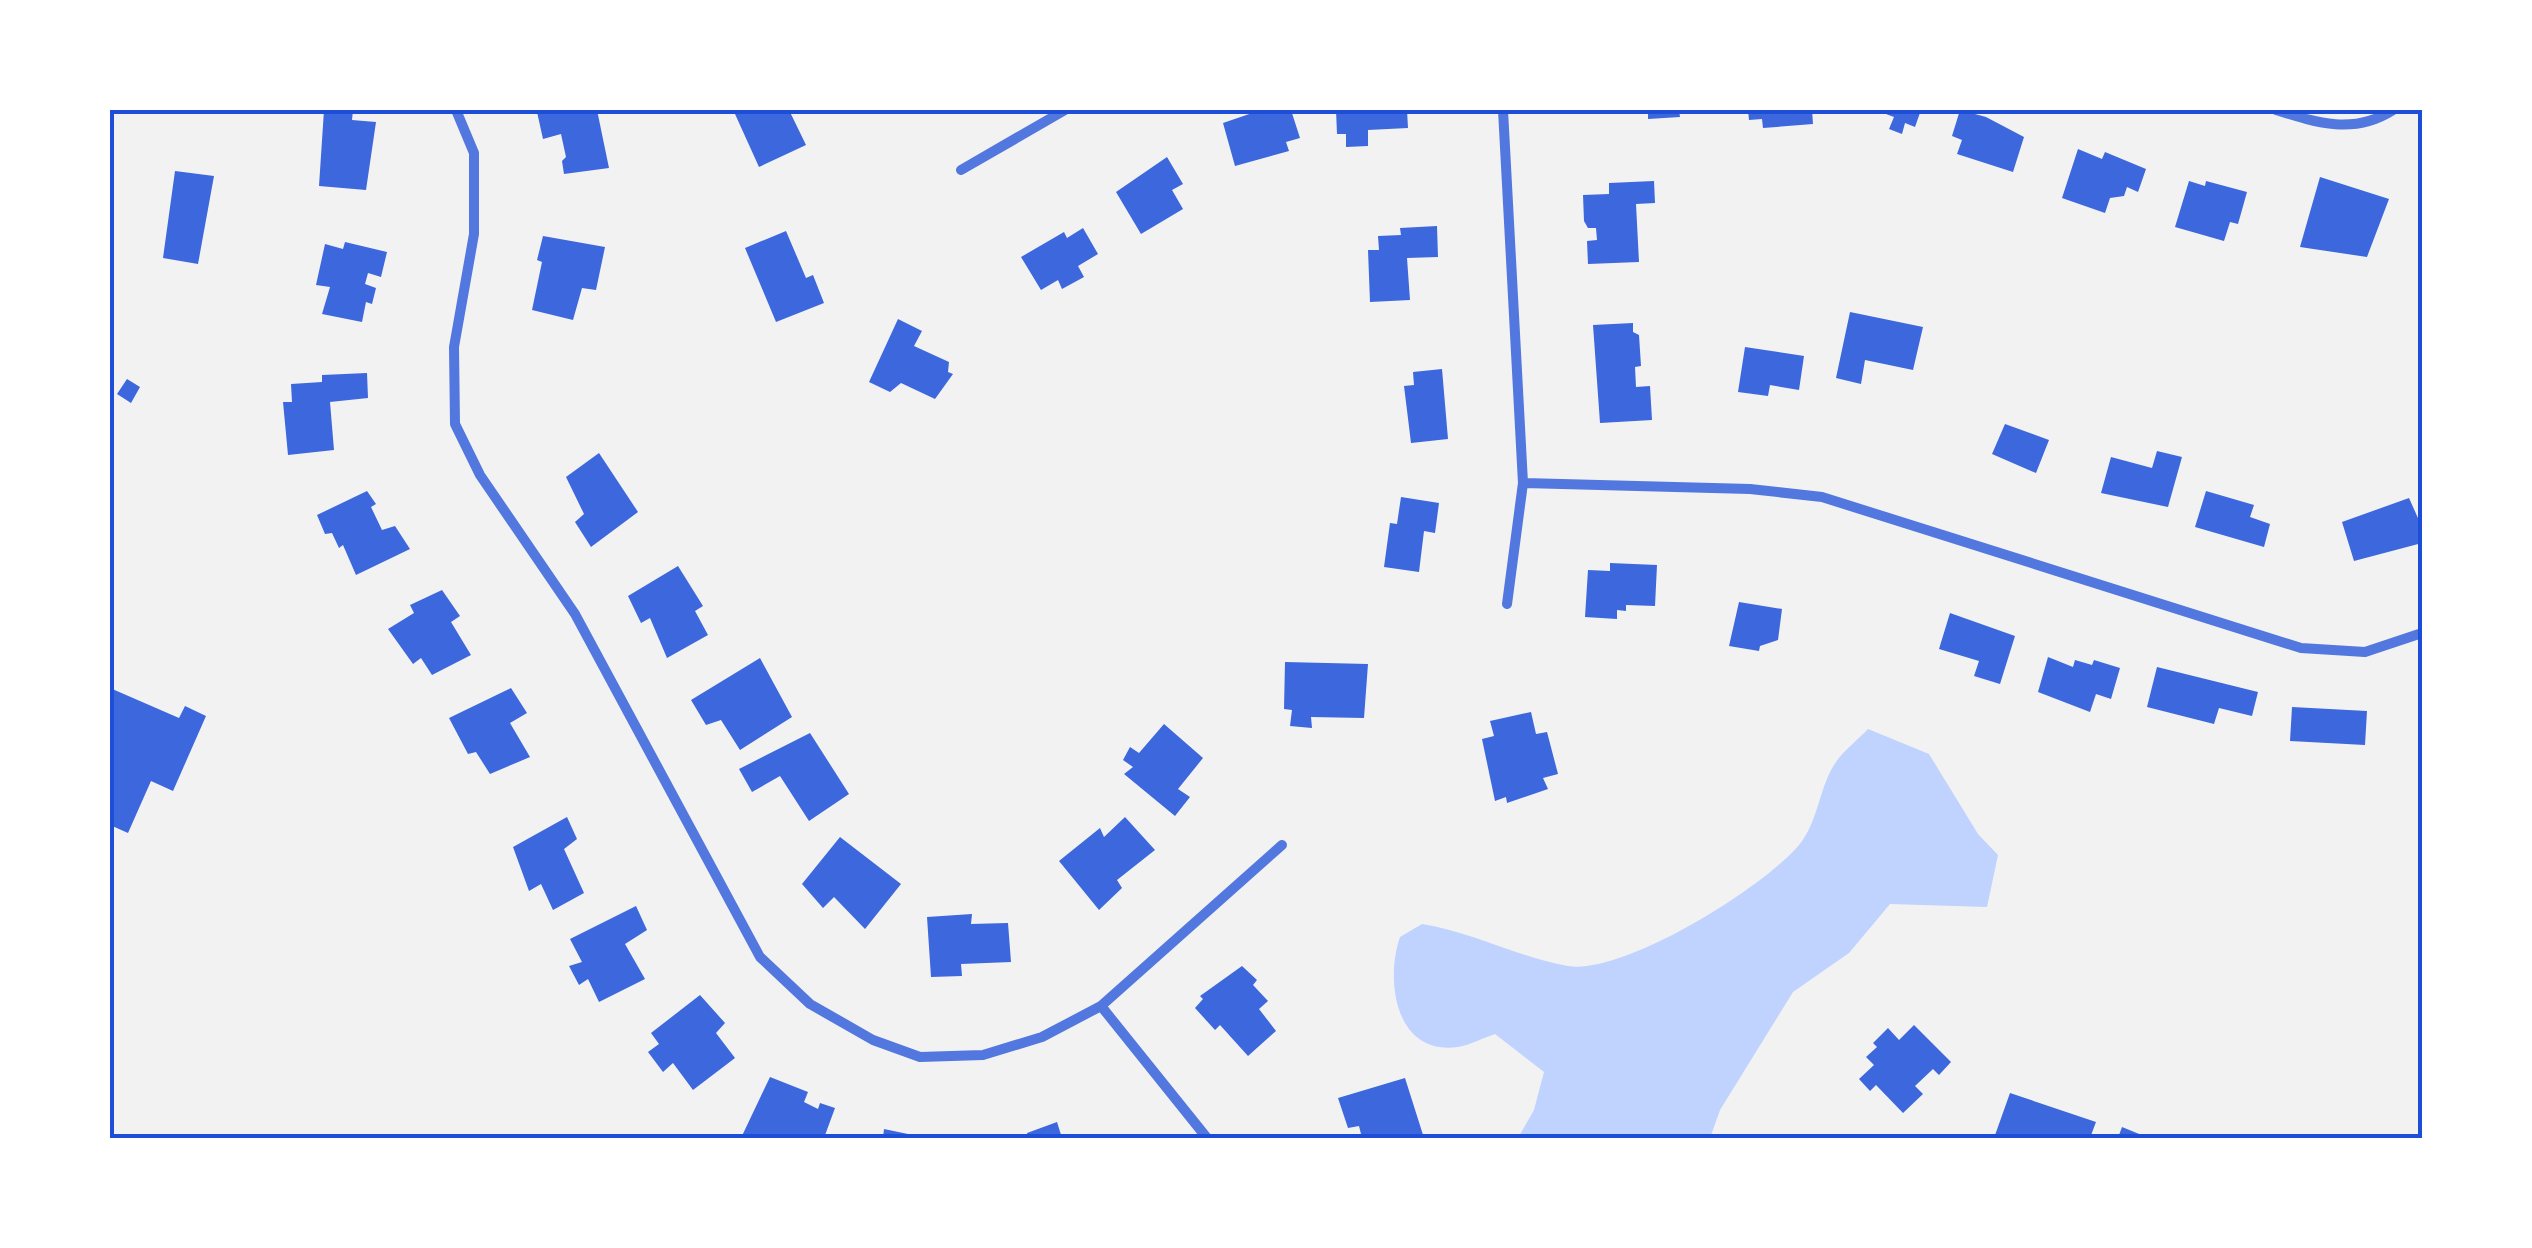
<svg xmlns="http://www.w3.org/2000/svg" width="2532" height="1248" font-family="Signika,sans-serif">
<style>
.water{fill:#bfd3fe}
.building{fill:#3d67dc}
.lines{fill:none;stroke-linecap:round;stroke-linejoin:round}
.minor{stroke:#5277de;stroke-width:10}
.neatline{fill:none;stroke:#1d4ed8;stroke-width:4}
</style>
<rect width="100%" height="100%" fill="#f2f2f2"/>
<!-- water -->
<path class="water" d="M1868,729L1929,754L1978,834L1998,855L1987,907L1890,904L1849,953L1793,992L1720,1110L1710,1138H1518L1534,1110L1544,1072L1495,1034C1483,1038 1470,1045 1458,1047C1395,1056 1385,980 1400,937L1422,924C1472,932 1518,957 1568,966C1624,975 1763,888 1799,845C1819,821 1819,786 1836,762C1844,750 1858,740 1868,729Z"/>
<!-- building -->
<path class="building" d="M324,110H353L352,120L376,122L366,190L319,186Z
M546,110H597L609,168L564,174L562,161L566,157L561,134L543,139L537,112Z
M742,110H789L806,145L759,167L735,114Z
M1261,110H1291L1300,138L1286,142L1289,151L1235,166L1223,123Z
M1336,110H1407L1408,128L1368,130V146L1346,147V134H1337Z
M1648,110H1679L1680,117L1648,119Z
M1748,110H1812L1813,124L1763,128L1762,119L1749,120Z
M1875,110H1921L1915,127L1905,123L1902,134L1889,129L1894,117Z
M1960,110L1986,117L2024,137L2013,172L1957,154L1962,140L1952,136Z
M2078,149L2102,159L2105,152L2146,169L2138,192L2127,187L2124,196L2110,198L2105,213L2062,198Z
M1167,157L1183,184L1172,190L1183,209L1141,234L1116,192Z
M175,171L214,176L198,264L163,258Z
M2320,177L2389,199L2367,257L2300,247Z
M1654,181L1655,203L1636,204L1639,262L1588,264L1587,241L1597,240L1596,228H1588L1584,221L1583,195L1609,194V183Z
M2189,181L2205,186L2206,181L2247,192L2238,224L2230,222L2224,241L2175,227Z
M1437,226L1438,257L1407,258L1410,300L1370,302L1368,250H1379L1378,236L1401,235L1400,228Z
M1083,228L1098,254L1078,266L1084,277L1062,289L1058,280L1041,290L1021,257L1064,232L1067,238Z
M786,231L806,278L813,275L824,303L776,322L745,248Z
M543,236L605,247L596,290L582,288L573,320L532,310L542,262L537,260Z
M345,242L387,252L381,277L368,273L365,284L376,288L372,304L366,302L362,322L322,314L330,287L316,285L325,244L343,249Z
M1850,312L1923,327L1913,370L1865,360L1861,384L1836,378Z
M898,319L922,331L914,346L949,362L948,372L953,374L935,399L901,383L890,392L869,382Z
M1633,323V332L1639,335L1641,366L1635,367L1636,387L1650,386L1652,420L1600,423L1593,325Z
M1745,347L1804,356L1799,390L1770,385L1768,396L1738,392Z
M1442,369L1448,439L1411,443L1404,386L1414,385L1413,372Z
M367,373L368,398L330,402L334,450L288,455L283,402H292L291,384L322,382V375Z
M127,379L140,387L131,403L117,394Z
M2005,424L2049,440L2036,473L1992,454Z
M2157,451L2182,457L2168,507L2101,493L2111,457L2152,468Z
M599,453L638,512L591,547L575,522L584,514L566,477Z
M367,491L376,504L371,507L382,530L395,526L410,549L356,575L343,545L339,548L332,533L325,534L317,515Z
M2206,491L2254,505L2250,517L2270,524L2264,547L2195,527Z
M1401,497L1439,503L1435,533L1424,531L1419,572L1384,567L1390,523L1397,524Z
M2409,498L2422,527V543L2354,561L2342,522Z
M1610,563L1657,565L1655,606L1626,605V611L1617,610V619L1585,617L1588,570L1610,571Z
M678,566L703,606L695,611L708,635L667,658L650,618L641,623L628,596Z
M442,590L460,616L451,622L471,655L432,675L421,658L413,664L388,629L414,613L410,605Z
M1739,602L1782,609L1778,640L1760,646L1759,651L1729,646Z
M1950,613L2015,636L2000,684L1974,676L1979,661L1939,649Z
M2048,657L2073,667L2075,660L2092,665L2094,660L2120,668L2111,699L2096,694L2090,712L2038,692Z
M760,658L792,717L740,750L721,720L706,725L691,700Z
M1285,662L1368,664L1364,718L1311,717L1312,728L1290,726L1292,710L1284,709Z
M2157,667L2258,692L2252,716L2219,708L2214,724L2147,707Z
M110,688L179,718L185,706L206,716L173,791L151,781L128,833L110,825Z
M511,688L527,713L510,723L530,757L490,774L476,752L468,754L449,718Z
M2292,707L2367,711L2365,745L2290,741Z
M1531,712L1536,734L1547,732L1558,774L1543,778L1548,789L1507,803L1506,797L1495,801L1482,739L1494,736L1490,721Z
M1164,724L1203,758L1178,789L1190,797L1175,816L1124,774L1133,767L1123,760L1130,747L1139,753Z
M810,733L849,794L809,821L780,776L752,792L739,769Z
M567,817L577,839L564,849L584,893L553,910L541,884L529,891L513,847Z
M1125,817L1155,850L1117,880L1122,888L1099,910L1059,861L1100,828L1104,837Z
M840,837L901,884L865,929L834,897L823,908L802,884Z
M636,906L647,930L625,944L645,979L599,1002L588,979L579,985L569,966L582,962L570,939Z
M972,914L971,924L1008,923L1011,962L961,964L962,976L931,977L927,917Z
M1242,966L1257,980L1253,985L1268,1001L1259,1009L1276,1031L1248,1056L1220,1025L1215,1030L1195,1008L1203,999L1200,996Z
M700,995L725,1023L716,1033L735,1058L693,1090L673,1063L663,1072L648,1052L659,1044L651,1033Z
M1914,1025L1951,1062L1939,1075L1933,1069L1915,1086L1923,1094L1903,1113L1876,1085L1870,1091L1859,1079L1874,1065L1866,1057L1877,1047L1873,1043L1888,1028L1899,1040Z
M770,1077L808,1092L804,1102L818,1109L820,1103L835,1108L824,1138H741Z
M1405,1078L1424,1138H1362L1359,1126L1348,1128L1338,1098Z
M2010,1093L2096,1122L2090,1138H1994Z
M1057,1122L1062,1138H1028L1027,1133Z
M2122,1127L2149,1138H2118Z
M884,1129L908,1134L907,1138H883Z"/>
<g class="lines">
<!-- minor -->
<path class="minor" d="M456,110L474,153V234L454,347L455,424L480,475L575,614L760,957L810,1004L873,1040L920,1057L983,1055L1042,1037L1101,1006L1282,845
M1503,110L1523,483L1507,604
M2276,110C2317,123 2354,135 2393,110
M961,170L1065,110
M1523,483L1750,489L1822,497L2301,648L2365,652L2422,633
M1101,1006L1207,1138"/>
</g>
<!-- border -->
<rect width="2532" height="1248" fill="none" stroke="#ffffff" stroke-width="225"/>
<rect x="112" y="112" width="2308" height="1024" class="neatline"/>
</svg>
